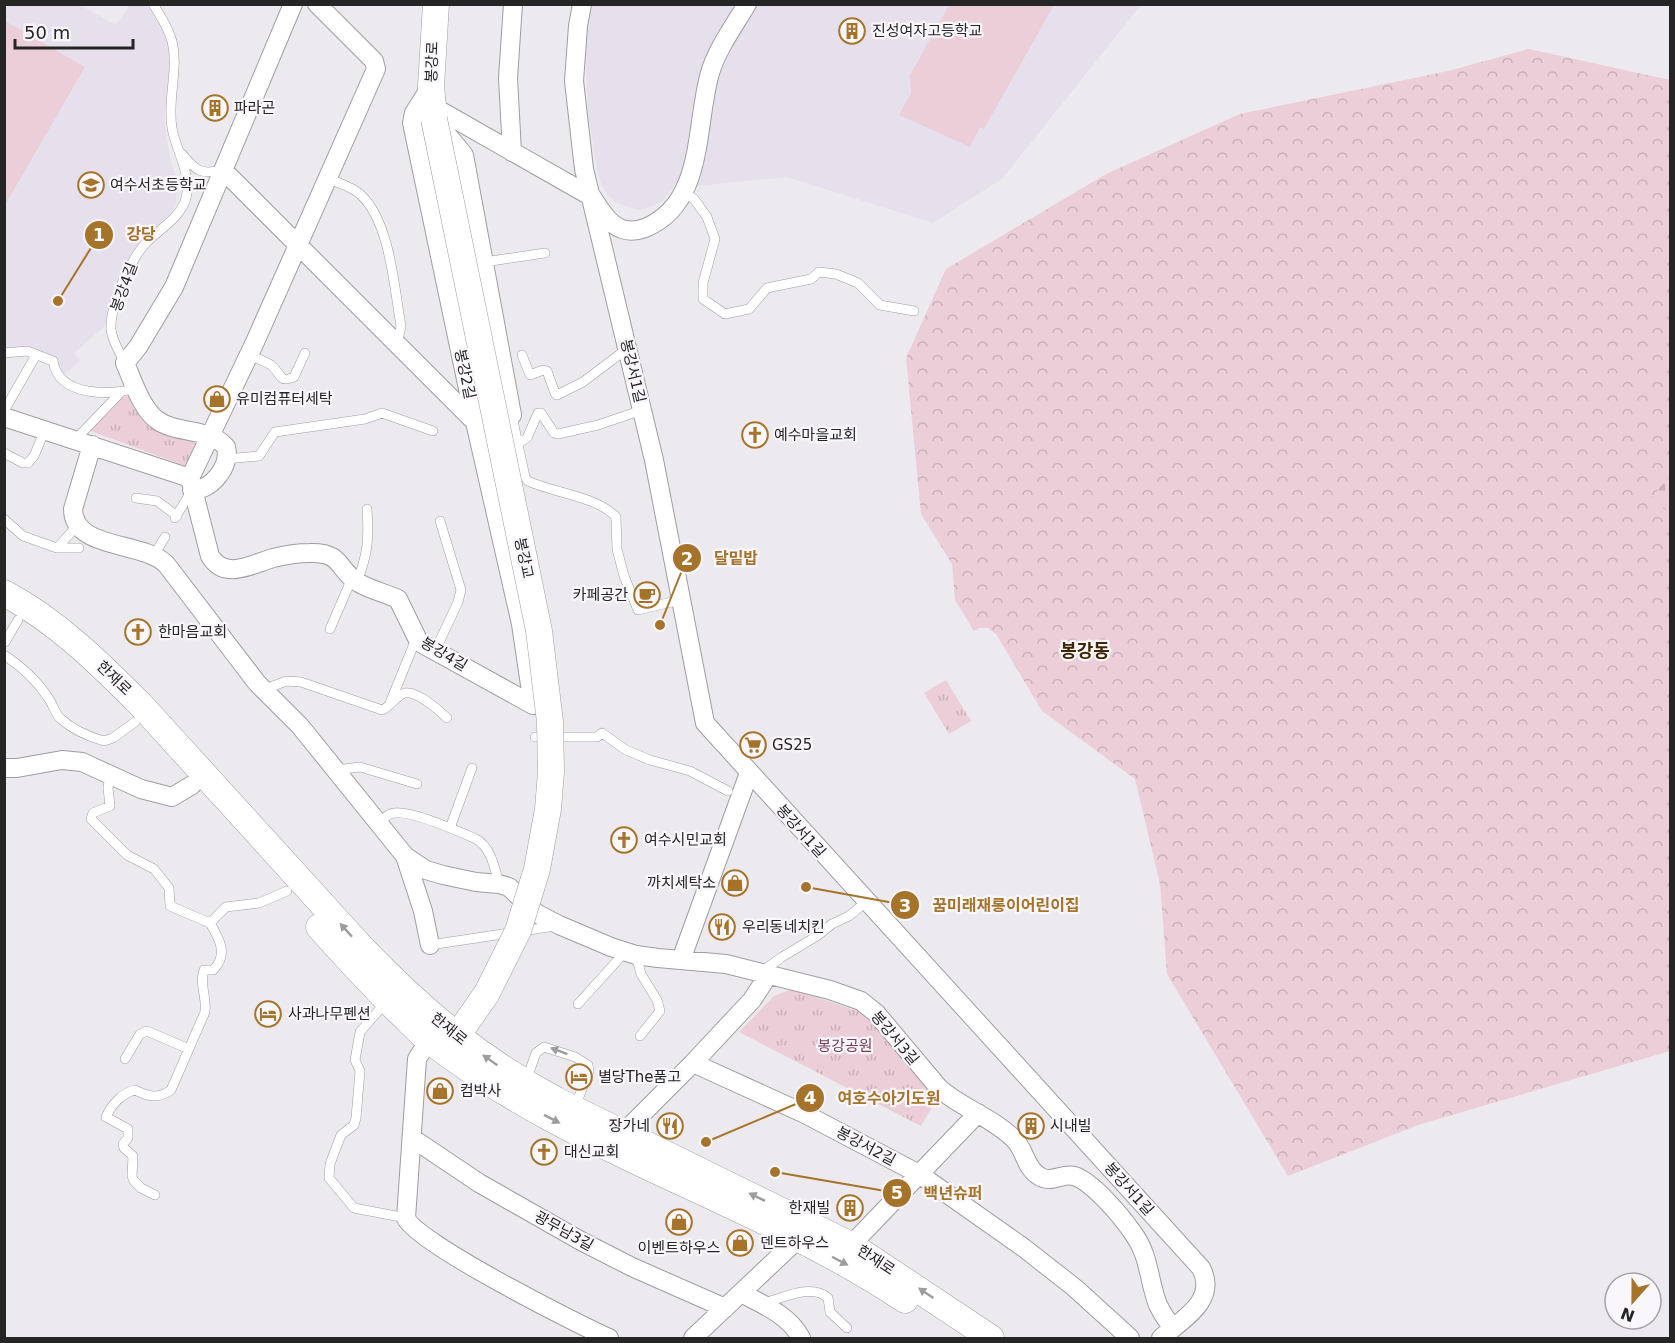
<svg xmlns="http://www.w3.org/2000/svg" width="1675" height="1343" font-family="'DejaVu Sans','Noto Sans KR',sans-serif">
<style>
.built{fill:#e6e0ec}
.grass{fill:#ebced7}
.forest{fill:url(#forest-crowns)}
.cemetery{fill:url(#cemetery-stones)}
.park{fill:url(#park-tufts)}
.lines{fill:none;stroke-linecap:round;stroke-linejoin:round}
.lane-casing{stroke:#9f9da1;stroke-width:10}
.street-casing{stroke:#9f9da1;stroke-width:20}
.secondary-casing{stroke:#9f9da1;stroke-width:27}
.lane{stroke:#fff;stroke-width:9}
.street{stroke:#fff;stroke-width:18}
.secondary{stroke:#fff;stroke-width:26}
.secondary-bridge-casing{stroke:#9f9da1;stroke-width:27;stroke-linecap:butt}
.secondary-bridge{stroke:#fff;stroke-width:26}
.oneway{fill:#9d9d9d}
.labels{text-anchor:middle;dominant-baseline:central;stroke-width:4.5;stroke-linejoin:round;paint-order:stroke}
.poi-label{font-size:15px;fill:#252526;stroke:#f9f7fc;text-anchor:start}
.street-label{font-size:15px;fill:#252526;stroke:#f9f7fc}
.park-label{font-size:15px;fill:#753e53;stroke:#f9f7fc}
.quarter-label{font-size:18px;font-weight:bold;fill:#3f2703;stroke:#f9f7fc}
.leader{fill:none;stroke:#a6732a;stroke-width:2}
.callout-dot{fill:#a6732a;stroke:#f9f7fc;stroke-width:2}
.mark-label{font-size:18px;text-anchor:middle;font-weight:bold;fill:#fff}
.callout-label{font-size:16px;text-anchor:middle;font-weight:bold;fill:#a6732a;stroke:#f9f7fc;stroke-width:4.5;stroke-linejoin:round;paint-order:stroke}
</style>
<defs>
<pattern id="forest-crowns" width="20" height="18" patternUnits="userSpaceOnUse" patternTransform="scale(1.5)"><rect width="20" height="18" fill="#ebced7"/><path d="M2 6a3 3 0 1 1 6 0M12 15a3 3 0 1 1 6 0" fill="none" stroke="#c9b1b8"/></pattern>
<pattern id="cemetery-stones" width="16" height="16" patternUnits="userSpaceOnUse" patternTransform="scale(1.5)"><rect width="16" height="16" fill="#ebced7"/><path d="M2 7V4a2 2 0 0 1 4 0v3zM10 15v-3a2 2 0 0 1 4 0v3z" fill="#c9b1b8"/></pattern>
<pattern id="park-tufts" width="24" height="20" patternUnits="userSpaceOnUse" patternTransform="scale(1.5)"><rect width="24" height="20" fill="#ebced7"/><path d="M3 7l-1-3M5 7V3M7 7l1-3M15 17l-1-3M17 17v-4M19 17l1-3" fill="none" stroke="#c9b1b8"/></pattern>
</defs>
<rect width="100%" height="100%" fill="#eceaee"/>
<!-- built -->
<path class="built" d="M5,5H80L116,25L130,5H146L158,18L169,44L170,72L164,119L171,164L178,179L176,203L172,213L142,242L124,269L105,326L74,353L80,361L65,374L62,373L54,360L5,351Z
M591,5H1141L1002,179L933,223L787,177L697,186L677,182L663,201L651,207L640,210L627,207L615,202L608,195L601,184L597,169L588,112L585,41Z"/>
<!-- grass -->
<path class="grass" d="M949,5H1054L984,129L980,127L970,147L899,115L911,93L910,75Z
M5,21L85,67L5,205Z"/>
<!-- forest -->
<path class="forest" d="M1529,49L1670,80V1051L1418,1125L1288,1176L1167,974L1160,884L1135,779L1042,711L996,634L988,628H979L974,631L955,600L952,564L921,514L906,358L946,269L1106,174L1240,114L1448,71Z"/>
<!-- cemetery -->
<path class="cemetery" d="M1667,479H1670V515L1652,497Z"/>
<!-- park -->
<path class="park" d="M132,395L194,440L197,446L188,467L88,430L119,399Z
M946,680L971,721L949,734L924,693Z
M792,989L863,1013L873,1019L938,1097L921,1126L739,1032L774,996Z"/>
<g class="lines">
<!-- lane casing -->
<g class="lane-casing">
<path id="lane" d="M182,154C196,171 201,175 223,170
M327,178C338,183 353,187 361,195C389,221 394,284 400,320L401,327L397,342
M684,192L694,199L707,217L715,239L703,283V299L725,314L749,309L767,288L811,279L819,272L836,274L858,283L880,305L914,311
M484,262L545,253
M4,353L27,351L53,361C59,398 111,395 137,388
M249,355C256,358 265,361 271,365C281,372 278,384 294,377L305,353
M522,355L530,375L543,370L547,371L555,393L557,395L583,382L628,348
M125,363C120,353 112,341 111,329C110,306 130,259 147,242C160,229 181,217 186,198C192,174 176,151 172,128C167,99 179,69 172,41C168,28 161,16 153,4
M4,411L36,355
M512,415L517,440L520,442L527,438L538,413H541L554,433L558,434L598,425L642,410
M75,440L121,392
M517,440L525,477L528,481C553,493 597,496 616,517L617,549L624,576L638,610L680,600
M4,453L23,463H28L34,456L45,430
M226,459L259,456L275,432L365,419L382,413L433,431
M136,498L157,501L177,516
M175,518L192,490
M4,519L23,536L57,548L77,526
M57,548H79
M154,555L165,537
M357,582C368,553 369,540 367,509
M330,629L352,578
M5,642L18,620
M435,651L458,602L461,590L440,521
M4,655C21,666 38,682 49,699C54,706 54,713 61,719C72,729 90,737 104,741L113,738L135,722
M263,690L286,681L301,682L382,710C390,707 397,695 405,693C417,691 439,710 447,718
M390,703L416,639
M535,737H597L602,733L626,750L650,760L690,771L728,791
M336,770L360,767L417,784
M110,774L108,788L110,806L93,813L91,819L127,855L154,869L158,874L169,888L170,906L210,923L226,907L259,903L287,891
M379,823C382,821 386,816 390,814C405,807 460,832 476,839C491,847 495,869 499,884
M450,828L472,768
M430,945L555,926
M636,955L641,974L657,1000L660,1011L640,1036
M761,972L782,957L817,936L832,924L849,916L866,902
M386,1002L360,1032L355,1060L360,1071L356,1118L354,1125L341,1135L330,1164L329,1178L354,1208L406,1218
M578,1004L626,951
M125,1059L140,1034L147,1031L189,1049
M526,1081L536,1053L544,1047L575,1057L588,1065L589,1071L575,1107
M155,1195L141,1188L134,1181L132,1176L133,1156L124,1148L123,1144L128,1138V1129L106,1117C111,1105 122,1093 135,1090C149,1097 158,1099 171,1090L205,1012C207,998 199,983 204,970H213C229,955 219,938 210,923
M764,1303C783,1298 812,1283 828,1298L830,1312L847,1328"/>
</g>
<!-- street casing -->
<g class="street-casing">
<path id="street" d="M317,4L374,61L376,69L255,342L190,478L210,556C225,581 252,564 273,558C285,555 298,553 310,553C344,552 337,571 359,583C371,590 385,593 398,599L419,642L533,705
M582,4L578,26L574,81L584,169L654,460L705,723L1201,1268C1218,1300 1183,1319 1161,1338
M431,86L414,113L412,123L475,422L521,624L533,705
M432,106L592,197C605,218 618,238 645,228C705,204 695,124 710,73C717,49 734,26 747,4
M436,121L464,155L512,415L486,420
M512,152L508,78L513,4
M223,170L475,422
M4,417L190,478
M92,445L73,509C73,550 143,541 166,564L257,683L300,726L405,856L426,870L443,875L476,882L499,884L509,887L536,913L559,925L611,947L636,955L658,958L726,964L830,990L861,1001L876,1013L939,1088C961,1108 992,1117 1014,1139C1025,1149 1025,1168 1039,1176C1051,1184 1062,1173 1074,1176C1092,1181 1122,1217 1133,1233C1150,1256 1148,1279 1158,1305C1162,1313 1167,1321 1173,1328
M192,490C211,491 231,466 226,447C209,427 178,435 157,420C141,408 133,381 125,363L138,347L174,287L293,4
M4,768H17L62,760L82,762L141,789L172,797L192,785
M405,856L423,911L430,945
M681,960L749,773
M429,1040L417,1059L406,1218C415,1242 577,1324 609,1338
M693,1063L752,1000L769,974
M623,1133L693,1063L805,1114L919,1174L1024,1248L1075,1288L1130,1338
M412,1138L479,1183L581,1241L632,1267L725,1308
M851,1245L978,1113
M741,1293C762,1304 789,1315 801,1338
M693,1338L798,1239"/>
</g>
<!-- secondary casing -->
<g class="secondary-casing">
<path id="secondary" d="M434,119L431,86L436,4
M4,593C57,621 100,664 142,706L364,950C424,1012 480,1059 556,1100L851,1245L991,1338
M319,927C344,955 370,983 397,1010C408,1020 418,1032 430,1041C574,1153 755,1200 905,1300
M440,1039L457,1036L487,993"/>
</g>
<!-- lane -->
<use href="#lane" class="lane"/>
<!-- street -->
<use href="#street" class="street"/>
<!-- secondary -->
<use href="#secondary" class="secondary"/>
<!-- secondary-bridge casing -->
<g class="secondary-bridge-casing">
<path id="secondary-bridge" d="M434,119L539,631L550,722L551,772L548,809L537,869L518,931L487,993"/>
</g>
<!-- secondary-bridge -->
<use href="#secondary-bridge" class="secondary-bridge"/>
</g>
<!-- one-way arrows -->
<defs><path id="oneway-solid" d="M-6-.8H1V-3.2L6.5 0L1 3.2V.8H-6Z" transform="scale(1.5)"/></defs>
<g class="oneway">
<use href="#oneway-solid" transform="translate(346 930) rotate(-132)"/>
<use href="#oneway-solid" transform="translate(559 1051) rotate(-159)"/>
<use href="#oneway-solid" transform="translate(490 1060) rotate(-145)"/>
<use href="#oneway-solid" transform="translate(552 1119) rotate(27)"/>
<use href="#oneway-solid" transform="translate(757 1197) rotate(-154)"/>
<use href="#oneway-solid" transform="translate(840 1261) rotate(28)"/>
<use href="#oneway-solid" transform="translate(926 1293) rotate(-146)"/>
</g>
<!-- icons -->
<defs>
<g id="building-ring" transform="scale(1.35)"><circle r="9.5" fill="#f9f7fc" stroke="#a6732a" stroke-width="1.5"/><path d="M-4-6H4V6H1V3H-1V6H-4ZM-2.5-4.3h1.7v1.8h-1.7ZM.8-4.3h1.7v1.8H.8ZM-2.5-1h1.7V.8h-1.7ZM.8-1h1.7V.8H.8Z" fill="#a6732a"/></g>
<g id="school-ring" transform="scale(1.35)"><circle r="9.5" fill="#f9f7fc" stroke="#a6732a" stroke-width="1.5"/><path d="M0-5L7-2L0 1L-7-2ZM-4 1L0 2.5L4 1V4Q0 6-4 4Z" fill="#a6732a"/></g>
<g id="shop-ring" transform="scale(1.35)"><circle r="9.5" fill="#f9f7fc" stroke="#a6732a" stroke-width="1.5"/><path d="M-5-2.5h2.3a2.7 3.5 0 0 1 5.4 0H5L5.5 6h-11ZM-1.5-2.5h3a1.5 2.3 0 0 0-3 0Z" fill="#a6732a"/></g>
<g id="church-ring" transform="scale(1.35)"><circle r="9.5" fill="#f9f7fc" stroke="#a6732a" stroke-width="1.5"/><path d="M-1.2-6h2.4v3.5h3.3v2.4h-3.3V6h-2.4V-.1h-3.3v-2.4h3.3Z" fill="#a6732a"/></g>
<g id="cafe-ring" transform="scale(1.35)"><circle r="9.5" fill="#f9f7fc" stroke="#a6732a" stroke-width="1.5"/><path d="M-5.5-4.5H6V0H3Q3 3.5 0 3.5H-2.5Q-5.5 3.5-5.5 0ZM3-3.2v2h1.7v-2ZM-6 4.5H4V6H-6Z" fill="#a6732a"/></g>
<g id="supermarket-ring" transform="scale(1.35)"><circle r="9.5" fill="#f9f7fc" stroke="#a6732a" stroke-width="1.5"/><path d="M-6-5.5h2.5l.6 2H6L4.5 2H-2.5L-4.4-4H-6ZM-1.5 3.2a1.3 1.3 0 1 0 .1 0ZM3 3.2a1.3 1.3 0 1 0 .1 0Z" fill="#a6732a"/></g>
<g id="restaurant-ring" transform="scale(1.35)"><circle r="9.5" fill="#f9f7fc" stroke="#a6732a" stroke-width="1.5"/><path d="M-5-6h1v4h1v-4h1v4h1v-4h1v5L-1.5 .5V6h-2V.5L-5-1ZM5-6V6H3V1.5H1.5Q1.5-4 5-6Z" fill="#a6732a"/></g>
<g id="hotel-ring" transform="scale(1.35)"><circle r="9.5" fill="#f9f7fc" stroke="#a6732a" stroke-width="1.5"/><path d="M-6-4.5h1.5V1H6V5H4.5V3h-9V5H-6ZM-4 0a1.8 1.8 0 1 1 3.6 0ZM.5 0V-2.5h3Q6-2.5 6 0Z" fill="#a6732a"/></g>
</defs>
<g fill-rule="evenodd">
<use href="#building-ring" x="852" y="31"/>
<use href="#building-ring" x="215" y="108"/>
<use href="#school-ring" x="91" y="185"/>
<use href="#shop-ring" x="217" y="399"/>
<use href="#church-ring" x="755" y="435"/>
<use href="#cafe-ring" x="647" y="595"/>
<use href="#church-ring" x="138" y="632"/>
<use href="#supermarket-ring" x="753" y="745"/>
<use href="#church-ring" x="624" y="840"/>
<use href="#shop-ring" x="735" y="883"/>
<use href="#restaurant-ring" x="722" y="927"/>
<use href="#hotel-ring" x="268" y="1014"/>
<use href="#hotel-ring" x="579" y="1077"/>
<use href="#shop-ring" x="440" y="1091"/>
<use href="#restaurant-ring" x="670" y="1126"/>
<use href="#building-ring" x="1031" y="1126"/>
<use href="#church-ring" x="544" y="1152"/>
<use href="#building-ring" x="850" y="1208"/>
<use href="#shop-ring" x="679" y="1222"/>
<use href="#shop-ring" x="740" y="1243"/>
</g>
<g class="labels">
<!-- poi labels -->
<g class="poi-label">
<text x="872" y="31">진성여자고등학교</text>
<text x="234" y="108">파라곤</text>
<text x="110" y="185">여수서초등학교</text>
<text x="236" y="399">유미컴퓨터세탁</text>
<text x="774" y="435">예수마을교회</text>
<text x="628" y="595" text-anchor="end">카페공간</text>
<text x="158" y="632">한마음교회</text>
<text x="772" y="745">GS25</text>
<text x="644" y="840">여수시민교회</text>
<text x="716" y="883" text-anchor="end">까치세탁소</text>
<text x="742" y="927">우리동네치킨</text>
<text x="288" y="1014">사과나무펜션</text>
<text x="598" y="1077">별당The품고</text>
<text x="460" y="1091">컴박사</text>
<text x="650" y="1126" text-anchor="end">장가네</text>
<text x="1050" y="1126">시내빌</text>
<text x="564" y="1152">대신교회</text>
<text x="830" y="1208" text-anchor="end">한재빌</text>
<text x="760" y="1243">덴트하우스</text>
<text x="679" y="1248" text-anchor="middle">이벤트하우스</text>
</g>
<!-- street labels -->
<g class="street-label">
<text transform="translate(432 62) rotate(-88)">봉강로</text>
<text transform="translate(124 287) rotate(-70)">봉강4길</text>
<text transform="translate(633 371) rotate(77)">봉강서1길</text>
<text transform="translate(465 374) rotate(78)">봉강2길</text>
<text transform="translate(524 558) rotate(78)">봉강교</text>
<text transform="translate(444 654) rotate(31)">봉강4길</text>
<text transform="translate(114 678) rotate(44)">한재로</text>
<text transform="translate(801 831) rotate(48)">봉강서1길</text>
<text transform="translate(449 1029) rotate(39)">한재로</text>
<text transform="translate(895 1038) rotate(50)">봉강서3길</text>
<text transform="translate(866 1146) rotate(28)">봉강서2길</text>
<text transform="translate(1129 1189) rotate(48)">봉강서1길</text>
<text transform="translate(564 1231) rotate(29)">광무남3길</text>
<text transform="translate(876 1260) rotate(33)">한재로</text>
</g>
<!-- park labels -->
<g class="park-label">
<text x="845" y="1046">봉강공원</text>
</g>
<!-- quarter labels -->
<g class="quarter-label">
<text x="1085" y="650">봉강동</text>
</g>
</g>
<!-- callouts -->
<path class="leader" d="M58 301L99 235M660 625L687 558M806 887L905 905M706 1142L810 1098M775 1172L897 1193"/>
<g class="callout-dot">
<circle cx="58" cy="301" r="6"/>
<circle cx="660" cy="625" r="6"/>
<circle cx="806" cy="887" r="6"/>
<circle cx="706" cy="1142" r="6"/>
<circle cx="775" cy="1172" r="6"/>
<circle cx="99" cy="235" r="15"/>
<circle cx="687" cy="558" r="15"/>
<circle cx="905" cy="905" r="15"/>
<circle cx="810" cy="1098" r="15"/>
<circle cx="897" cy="1193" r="15"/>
</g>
<g class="mark-label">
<text x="99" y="241">1</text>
<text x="687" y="565">2</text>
<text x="905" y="912">3</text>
<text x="810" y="1104">4</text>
<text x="897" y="1199">5</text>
</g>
<g class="callout-label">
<text x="141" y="240">강당</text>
<text x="736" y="564">달밑밥</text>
<text x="1006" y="911">꿈미래재롱이어린이집</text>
<text x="889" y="1104">여호수아기도원</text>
<text x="953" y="1199">백년슈퍼</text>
</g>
<!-- border -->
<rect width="1675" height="1343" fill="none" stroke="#252526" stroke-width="12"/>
<!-- north arrow -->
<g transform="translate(1633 1301) rotate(201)"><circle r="28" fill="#f9f7fc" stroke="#a4a3a6" stroke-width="1.5"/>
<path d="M0-4.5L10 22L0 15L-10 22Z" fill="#a6732a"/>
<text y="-9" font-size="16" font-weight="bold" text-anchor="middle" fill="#252526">N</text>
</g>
<!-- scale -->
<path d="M15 39v9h118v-9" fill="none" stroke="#252526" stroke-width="3"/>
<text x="24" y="39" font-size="18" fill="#252526" stroke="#f9f7fc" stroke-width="4.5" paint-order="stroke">50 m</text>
</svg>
